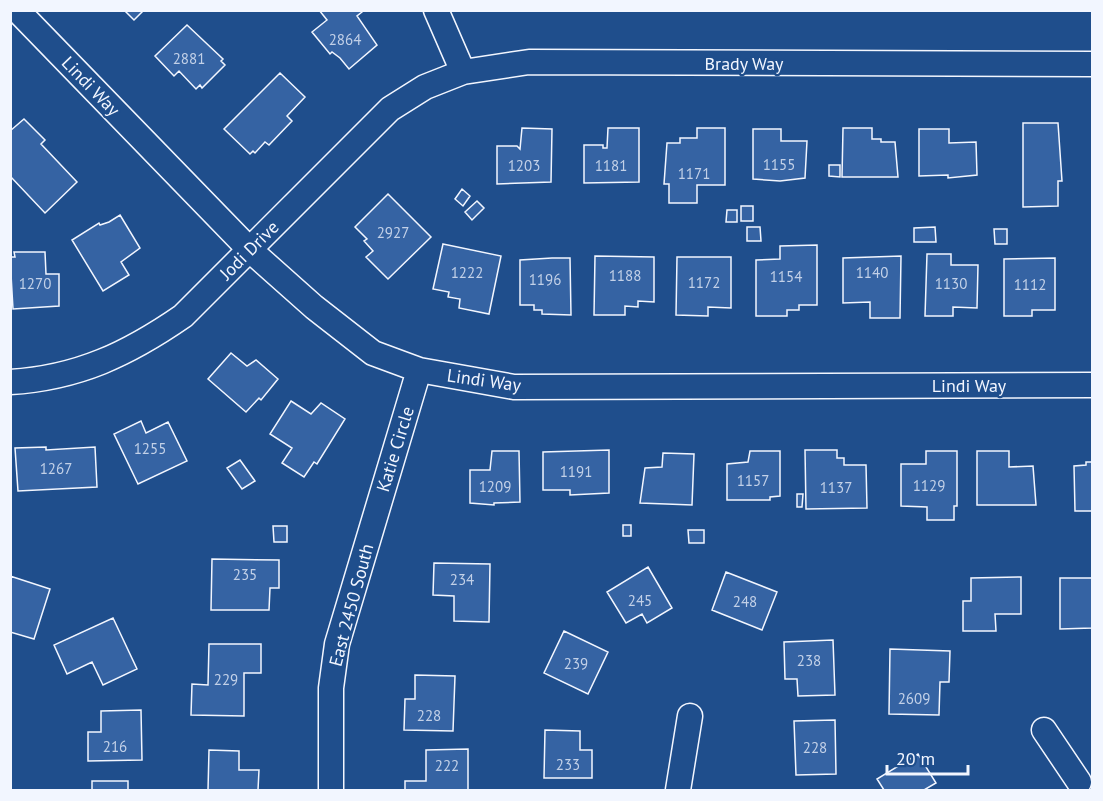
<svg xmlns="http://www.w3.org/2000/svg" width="1103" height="801" font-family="'PT Sans',sans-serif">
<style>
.building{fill:#3563a3;stroke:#f2f6ff;stroke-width:1.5}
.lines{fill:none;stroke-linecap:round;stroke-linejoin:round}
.minor-casing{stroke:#f2f6ff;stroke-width:27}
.minor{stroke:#1f4e8c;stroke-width:24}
.labels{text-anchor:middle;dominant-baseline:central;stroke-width:4.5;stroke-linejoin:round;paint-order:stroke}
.number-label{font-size:15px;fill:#c3d1e8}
.street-label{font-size:18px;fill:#f2f6ff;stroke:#1f4e8c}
</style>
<rect width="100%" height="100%" fill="#1f4e8c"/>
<!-- building -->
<path class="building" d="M124,10H144L134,20Z
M319,10H360L362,12L357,16L377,45L349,69L340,58L332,52L330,54L312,32L327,20Z
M187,25L223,59L221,61L225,65L202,88L200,85L196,89L179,71L174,76L155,56Z
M280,73L305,97L287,116L292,121L269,145L265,142L255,153L253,151L250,154L224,129Z
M24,119L45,140L41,144L77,182L45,213L10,176V131Z
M1023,123H1058L1062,181H1058V206L1023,207Z
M522,128L552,129L551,182L497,184V146H517L520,149Z
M608,128H639V182L584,183V145H603V148H607Z
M697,128H725V185H697V203H669V184H664L667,143H680V138H697Z
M843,128H872V139H881V142H895L898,177H842Z
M753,129H781V141H807L805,178L780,181L753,179Z
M919,129H949V143L976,142L977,175L948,178V175L919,176Z
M829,165H840V177L829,176Z
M462,189L470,196L463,206L455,199Z
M388,194L431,237L388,279L366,257L373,251L364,241L367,239L355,227Z
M477,201L484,208L472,220L465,212Z
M741,206H753V221H741Z
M727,210H737V222H726Z
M120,215L140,248L121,262L129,275L103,291L72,240L99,223L100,225L109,222Z
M747,227H760L761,241H747Z
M935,227L936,242H914V228Z
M994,229H1007V244H995Z
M443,244L501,256L489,314L459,308L460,299L448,297L449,292L433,289Z
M817,245V305H799V310H787V316H756V260L780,259V246Z
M14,252H45L46,274H59V306L13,309L10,257H15Z
M927,254H951V265H978L977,308L953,307V316H925Z
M595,256L654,257V302L638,301V307L625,306V315H594Z
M901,256L900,318H870V302L843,303V258Z
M677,257H731V308L708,307V316L676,315Z
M552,258H570L571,315L542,314V310H534V305H520V260Z
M1055,258V310H1032V316H1004V259Z
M231,353L247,366L256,360L278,379L261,400L259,398L246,412L208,379Z
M291,401L311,414L321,403L345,419L317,464L314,462L304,477L282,463L292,448L270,434Z
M141,421L146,433L168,422L187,461L138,484L114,434Z
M46,447V450L95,447L97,487L18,491L15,448Z
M609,450V493L570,495V490H543V452Z
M805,450H837V458H844V465H866L867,508L806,509Z
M492,451H519L520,502L494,503V505L470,503V470H490Z
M750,451H780V496L770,497V500H727V464L748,462Z
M926,451H957V506H954V520H927V507L901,506V464H926Z
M977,451H1009V467L1033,466L1036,505H977Z
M663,453L694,454L692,505L640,503L645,468L662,467Z
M240,460L255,481L242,489L227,468Z
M1086,462H1092V511H1075L1074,466L1086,465Z
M797,494H803L802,507H797Z
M623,525H631V536H623Z
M273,526H287V542H274Z
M688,530H704V543H689Z
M212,559L279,560V588H270L269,610H211Z
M434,563L490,564L489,622L454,621V596L433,595Z
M648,567L672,608L647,623L642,614L626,623L607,592Z
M726,572L777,592L762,630L712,610Z
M10,576L50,589L34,639L10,632Z
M1021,577V614H995L996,631H963V601H971V578Z
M1060,578H1092V628L1060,629Z
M113,618L137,669L103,685L92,662L67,674L54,645Z
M564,631L608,652L588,694L544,673Z
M833,640L835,695L798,696L797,679H785L784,642Z
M209,644H261V673H244V716L191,715L192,684L208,685Z
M890,649L950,651L949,682H940L939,715L889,714Z
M415,675L455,676L453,731L404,730L405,699H415Z
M141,710L142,760L88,761V732H101V711Z
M835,720L836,774L796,775L794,721Z
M545,730L580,731V750H592V778H544Z
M468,749V790H405V781H426V750Z
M209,750L239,751V770H259L258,790H208Z
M918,754L936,783L924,790H884L877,779Z
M92,781H128V790H92Z"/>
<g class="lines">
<!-- minor casing -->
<g class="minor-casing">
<path id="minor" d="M17,10L250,250L314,307L373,353L419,370L514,387L1092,385
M436,10L463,72
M10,382C78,378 128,354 183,316L390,109L425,87L463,72L529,62L1092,64
M1044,730L1079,782
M331,790V688L337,644L419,370
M678,790L690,716"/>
</g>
<!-- minor -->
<use href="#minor" class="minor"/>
</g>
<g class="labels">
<!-- number labels -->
<g class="number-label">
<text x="345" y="39">2864</text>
<text x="189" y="58">2881</text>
<text x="779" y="164">1155</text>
<text x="524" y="165">1203</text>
<text x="611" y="165">1181</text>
<text x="694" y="173">1171</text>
<text x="393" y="232">2927</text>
<text x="467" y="272">1222</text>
<text x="872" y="272">1140</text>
<text x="625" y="275">1188</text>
<text x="786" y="276">1154</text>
<text x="545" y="279">1196</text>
<text x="704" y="282">1172</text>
<text x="35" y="283">1270</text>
<text x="951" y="283">1130</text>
<text x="1030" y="284">1112</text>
<text x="150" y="448">1255</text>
<text x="56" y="468">1267</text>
<text x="576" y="471">1191</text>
<text x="753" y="480">1157</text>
<text x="929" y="485">1129</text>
<text x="495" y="486">1209</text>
<text x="836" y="487">1137</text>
<text x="245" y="574">235</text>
<text x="462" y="579">234</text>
<text x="640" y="600">245</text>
<text x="745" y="601">248</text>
<text x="809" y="660">238</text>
<text x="576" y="663">239</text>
<text x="226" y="679">229</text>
<text x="914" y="698">2609</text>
<text x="429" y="715">228</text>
<text x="115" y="746">216</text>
<text x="815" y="747">228</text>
<text x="568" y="764">233</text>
<text x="447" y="765">222</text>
</g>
<!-- street labels -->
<g class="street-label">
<text x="744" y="63">Brady Way</text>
<text transform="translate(91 86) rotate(46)">Lindi Way</text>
<text transform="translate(249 250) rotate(-45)">Jodi Drive</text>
<text transform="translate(484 380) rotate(8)">Lindi Way</text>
<text x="969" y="385">Lindi Way</text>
<text transform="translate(395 449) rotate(-73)">Katie Circle</text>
<text transform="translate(351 605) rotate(-75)">East 2450 South</text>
</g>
</g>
<!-- border -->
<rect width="1103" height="801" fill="none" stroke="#f2f6ff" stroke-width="24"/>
<!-- scale -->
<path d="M887 765v9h81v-9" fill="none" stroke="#f2f6ff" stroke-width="3"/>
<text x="896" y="765" font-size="18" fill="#f2f6ff" stroke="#1f4e8c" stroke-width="4.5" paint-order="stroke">20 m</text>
</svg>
